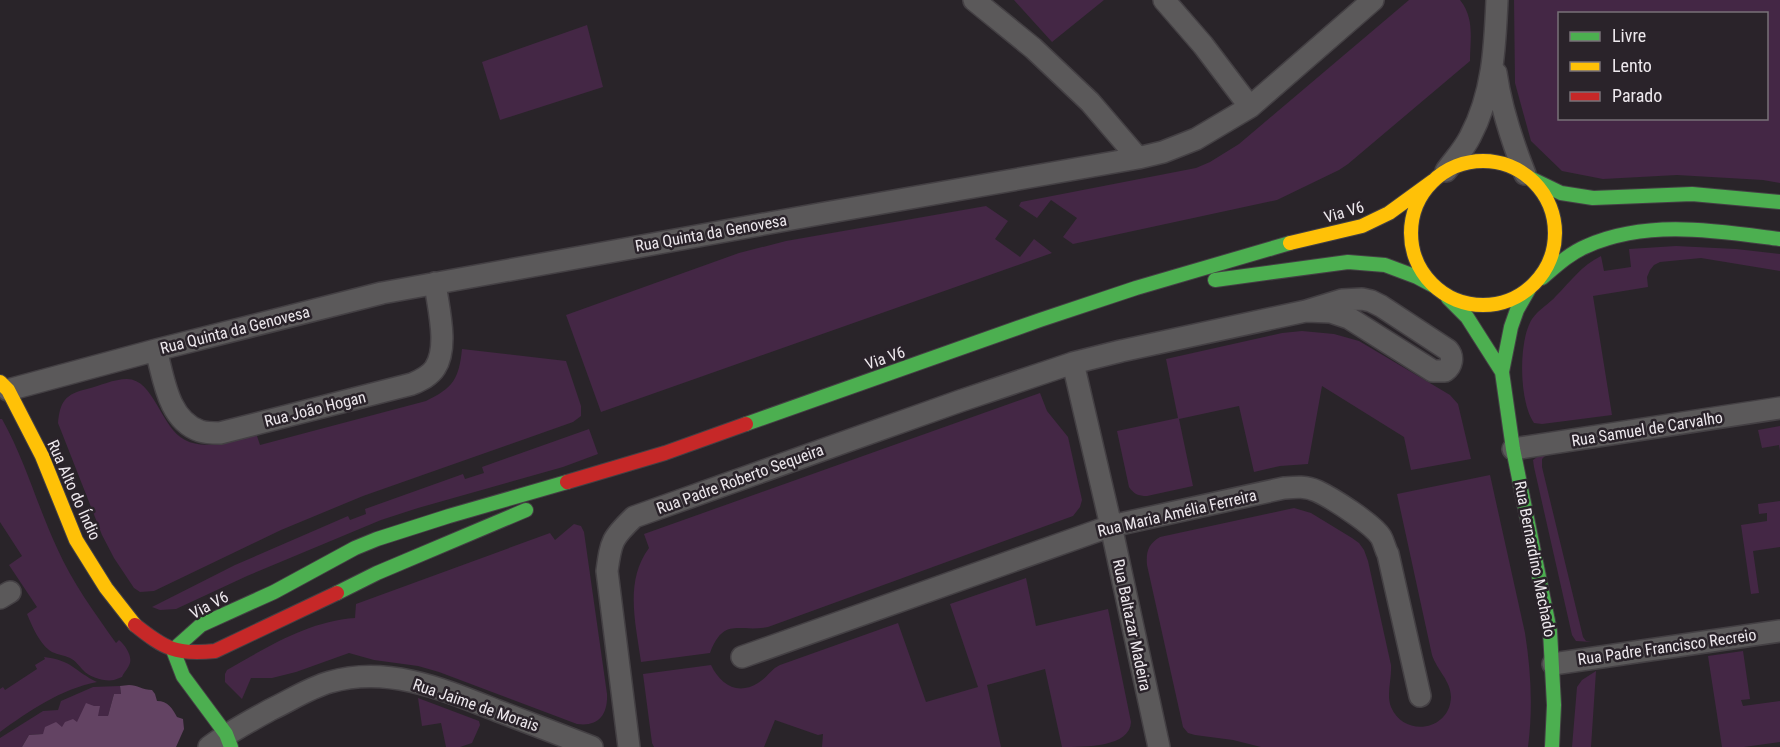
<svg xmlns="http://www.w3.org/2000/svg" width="1780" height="747" font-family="'Roboto Condensed',sans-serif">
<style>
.green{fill:#442745;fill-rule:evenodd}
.forest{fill:#634363}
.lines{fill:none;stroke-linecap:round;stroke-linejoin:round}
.street-casing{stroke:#444044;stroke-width:24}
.fast-casing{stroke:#444044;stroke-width:16}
.slow-casing{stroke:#444044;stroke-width:16}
.jam-casing{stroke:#444044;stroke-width:16}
.street{stroke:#5b595a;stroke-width:21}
.fast{stroke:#4caf50;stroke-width:14}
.slow{stroke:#ffc107;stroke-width:14}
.jam{stroke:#c62828;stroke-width:14}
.labels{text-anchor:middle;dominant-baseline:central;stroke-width:5;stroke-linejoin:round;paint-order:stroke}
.street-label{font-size:16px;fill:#ede8ed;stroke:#2a232a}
</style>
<rect width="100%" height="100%" fill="#292429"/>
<!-- green -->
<path class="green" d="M1014,0H1104L1052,42Z
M1409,0H1460C1475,19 1470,39 1470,61L1348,164L1339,170L1277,200L1073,244L1063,237L1077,218L1051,200L1037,218L1019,206L1021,202L1196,168L1210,162L1239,144Z
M1514,0H1780V183L1763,180L1677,175L1603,179L1562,171L1531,141L1515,83ZM1560,14H1766V118H1560Z
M587,25L603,87L500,120L482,62Z
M986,206L1008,221L995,239L1020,257L1034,239L1052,253L601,412L566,315L739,253L786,241Z
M1676,246L1736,249L1780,254V271L1701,258L1660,262L1654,265L1650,270L1647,277L1648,287L1593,296L1612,415L1542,424L1534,423C1519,402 1518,341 1532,319C1539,309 1549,304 1556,296C1571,281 1581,266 1601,256L1604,271L1631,267L1629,249Z
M1302,331L1334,334L1359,341L1450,395L1458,404L1471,459L1411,470L1404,437L1322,386L1308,464L1280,466L1254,472L1239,406L1179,419L1193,486L1147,496C1138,496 1134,494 1129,487L1117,431L1178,418L1166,359L1282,333Z
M462,349L566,361L581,406V416L573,422L363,496L281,530L154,591L140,592L134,588L114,558L102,535L58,423C60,402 65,394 87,389C99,386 114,379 127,379C154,379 161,428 185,440C206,451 235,440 256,433L260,445L426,401C453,388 459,379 462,349Z
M1040,393L1047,411L1068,437L1082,500L1080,507L1073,516L768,627C739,633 724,616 710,653L641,662C636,624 624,582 649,548L644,534Z
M0,419H2C25,460 37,505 57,548C72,582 94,612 116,643L119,640C125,645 132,655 130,663C128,669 124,672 122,677C119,678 117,679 114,680C105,682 89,677 83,670C79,666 76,661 70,658C64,655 58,655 52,652C40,645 32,626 27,614L37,607L9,565L22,556L0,522Z
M1780,426V451L1779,445L1762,448L1758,430Z
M589,429L598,454L563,467L418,508L381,520L247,576L176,609L160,610L152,607L235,565L348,516L350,520L366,514L365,509L463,474L465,479L484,473L482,467Z
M1546,455L1542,459V467L1583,637L1586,641L1592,642L1576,641L1572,635L1534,467L1533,460L1537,457Z
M1490,475L1525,633C1531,671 1533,709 1528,747H1261L1233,740L1195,735L1188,733L1183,727L1147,565C1146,552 1148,544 1160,537L1294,508L1311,513L1352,538L1359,543L1364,550L1368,561L1391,665C1392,679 1386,694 1391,707C1404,738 1450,731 1451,697C1451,681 1437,670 1432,655L1397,494Z
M1780,501V547L1753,551L1759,593L1751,594L1741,525L1767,521V513L1759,514L1758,504Z
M574,524L581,526L584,532L607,694C608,715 598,727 577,724L439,672L418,666L374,660L349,653L296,672L272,678H251L242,699L225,682V674L227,670C267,647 309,621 355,618L356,604L550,533L555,540Z
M1026,578L1036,626L1108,609L1131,722C1130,747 1086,747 1062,747L1045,669L987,685L1001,747H822L823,734L818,735L775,720L764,747H654L652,743L643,674L711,665C720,684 737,696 758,683C767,678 771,669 780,665L898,623L926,702L978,687L950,604Z
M1743,651L1750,699L1741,700L1743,706L1780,701V742L1744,747H1722L1708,656Z
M44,657C72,660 74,671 97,682C61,689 29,711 0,732V689L3,687L5,690L37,669L35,665L45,659Z
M1596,671L1591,747H1572L1577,687L1582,680Z
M120,686L121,694H114L108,716H97L43,734L29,735L22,747H0V738L43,711L58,710L61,701L93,687Z
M418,698L479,721L480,725L472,743L460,747H446L441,723L422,726Z"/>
<!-- forest -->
<path class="forest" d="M129,685C137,685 143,690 152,690L155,694L157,701C168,701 172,708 177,717L183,719L184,729L176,747H22L29,735L43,734L45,727L56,722L62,727L65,722L73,719L77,722L86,703L94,706H100L98,716H108L114,694H121L120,686Z"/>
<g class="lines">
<!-- street casing -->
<g class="street-casing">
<path id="street" d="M974,0L1033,48L1090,102L1138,158
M1164,0L1203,45L1250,107
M1496,73C1501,109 1512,141 1525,174
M1446,171C1454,160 1464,149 1470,137C1493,94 1495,47 1497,0
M156,350C164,379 168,420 200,431C206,433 213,433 220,433L412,384C421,380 430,376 435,368C449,347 438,307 435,283
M1073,363L1111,526L1159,747
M8,390L156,350L382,293L825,213L1138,158L1163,152L1196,139L1250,107L1373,0
M1513,449L1780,408
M0,598L10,592
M742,657L1111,526L1284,488C1296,487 1306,486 1317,491C1332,498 1373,524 1381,537C1384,542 1385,549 1388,554L1420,696
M1553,664L1780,631
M209,747C229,732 250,721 272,709C291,700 309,688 330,682C388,665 445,690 498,711C529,723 561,735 592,747
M629,747L607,571C611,541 612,538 634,517L960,401L1073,363L1121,351L1306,311L1342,300L1362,299L1371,301L1381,306L1448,350C1454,357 1452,366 1445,371H1433L1349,318L1331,312L1306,311"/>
</g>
<!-- fast casing -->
<g class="fast-casing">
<path id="fast" d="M1532,179L1561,193L1593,198L1692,194L1780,202
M1542,278C1556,266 1570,253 1587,246C1648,219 1717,231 1780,239
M1215,280L1348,262L1385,265L1417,277L1434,286
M1529,289L1517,310L1511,327L1502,372L1513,449L1550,631L1554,705L1552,747
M1448,298L1467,317L1502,372
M746,424L1040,320L1136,288L1290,243
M337,593L377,573L526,510
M173,650L201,625L274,592L355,548L377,539L449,516L567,482
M173,650L183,676L226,734L231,747"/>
</g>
<!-- slow casing -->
<g class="slow-casing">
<path id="slow" d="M1411 233a72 72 0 1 1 144 0a72 72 0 1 1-144 0Z
M1290,243L1362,226L1389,213L1433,181
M0,382L8,390L42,456L76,540L106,588L135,625"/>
</g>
<!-- jam casing -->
<g class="jam-casing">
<path id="jam" d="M567,482L665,453L746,424
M135,625C165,649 176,655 215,651L337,593"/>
</g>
<!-- street -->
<use href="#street" class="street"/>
<!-- fast -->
<use href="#fast" class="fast"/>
<!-- slow -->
<use href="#slow" class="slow"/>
<!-- jam -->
<use href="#jam" class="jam"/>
</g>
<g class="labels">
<!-- street labels -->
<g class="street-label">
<text transform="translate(1344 212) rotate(-16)">Via V6</text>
<text transform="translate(711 233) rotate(-10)">Rua Quinta da Genovesa</text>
<text transform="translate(235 330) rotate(-14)">Rua Quinta da Genovesa</text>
<text transform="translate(885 358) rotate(-19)">Via V6</text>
<text transform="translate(315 409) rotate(-14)">Rua João Hogan</text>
<text transform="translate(1647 429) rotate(-9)">Rua Samuel de Carvalho</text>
<text transform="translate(740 479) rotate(-20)">Rua Padre Roberto Sequeira</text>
<text transform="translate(74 490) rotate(66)">Rua Alto do Índio</text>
<text transform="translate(1177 513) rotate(-13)">Rua Maria Amélia Ferreira</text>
<text transform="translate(1535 559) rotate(79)">Rua Bernardino Machado</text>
<text transform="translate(209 605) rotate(-28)">Via V6</text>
<text transform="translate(1132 625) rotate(78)">Rua Baltazar Madeira</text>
<text transform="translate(1667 647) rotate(-8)">Rua Padre Francisco Recreio</text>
<text transform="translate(476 705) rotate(19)">Rua Jaime de Morais</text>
</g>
</g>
<!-- legend -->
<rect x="1558" y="12" width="210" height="108" fill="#2a232a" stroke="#787278" stroke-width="1.5"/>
<rect x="1570" y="32" width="30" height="9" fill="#4caf50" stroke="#787278" stroke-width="1.5"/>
<text x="1612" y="42" font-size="18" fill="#ede8ed">Livre</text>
<rect x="1570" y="62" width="30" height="9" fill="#ffc107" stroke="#787278" stroke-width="1.5"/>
<text x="1612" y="72" font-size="18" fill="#ede8ed">Lento</text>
<rect x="1570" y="92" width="30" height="9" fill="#c62828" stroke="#787278" stroke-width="1.5"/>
<text x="1612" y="102" font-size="18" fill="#ede8ed">Parado</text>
</svg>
